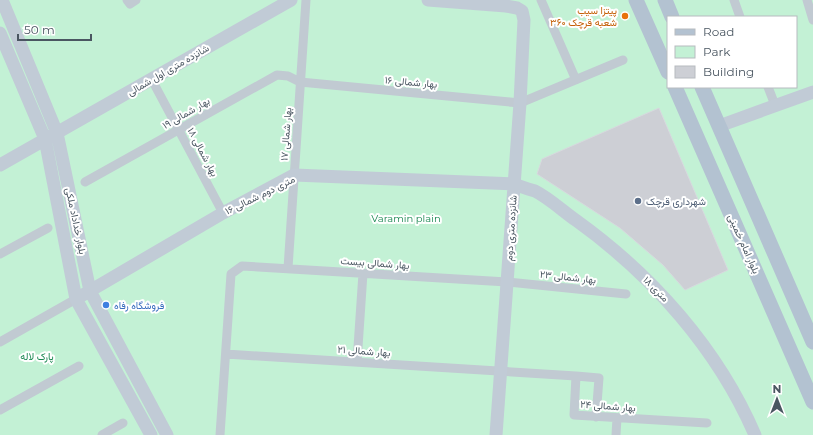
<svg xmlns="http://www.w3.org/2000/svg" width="813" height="435" font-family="Montserrat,Vazirmatn,sans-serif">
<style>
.green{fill:#c3f1d5;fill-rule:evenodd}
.building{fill:#cdcfd5;stroke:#d7d9de}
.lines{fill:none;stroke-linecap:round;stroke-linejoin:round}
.street{stroke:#c1cad2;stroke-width:9}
.secondary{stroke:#c1cbd6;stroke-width:13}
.primary{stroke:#b3c2d1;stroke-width:15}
.food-dot{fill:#e8710a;stroke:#fff;stroke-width:1.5}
.service-dot{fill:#5c6f8a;stroke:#fff;stroke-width:1.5}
.shop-dot{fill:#3f7fe0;stroke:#fff;stroke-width:1.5}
.labels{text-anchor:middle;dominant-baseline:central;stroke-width:4;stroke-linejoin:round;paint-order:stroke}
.food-label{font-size:10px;fill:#c56008;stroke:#fff;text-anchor:end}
.street-label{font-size:10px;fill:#4a5661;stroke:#fff}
.service-label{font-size:10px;fill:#4e5e75;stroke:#fff;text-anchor:start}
.park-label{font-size:10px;fill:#17864f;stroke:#fff}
.shop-label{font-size:10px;fill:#366cbe;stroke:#fff;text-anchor:start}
</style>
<rect width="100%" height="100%" fill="#f5f3f3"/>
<!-- green -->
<path class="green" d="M0,0H813V435H0ZM668,17H796V87H668Z"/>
<!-- building -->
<path class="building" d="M659,108L728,270L685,290L663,265L620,228L537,174L542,159Z"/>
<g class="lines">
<!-- street -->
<path class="street" d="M127,0L130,4L136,0
M541,0L576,80
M734,0L740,17
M807,0L813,20
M152,80L223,213
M768,87L775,105
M85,182L277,75L288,76L300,82L520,103L623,60
M0,254L48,228
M288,268L306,0
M0,342L76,299
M226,354L576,376L574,415L707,423
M357,362L363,273
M576,376L599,378L596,417
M0,410L79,366
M102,435L123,423
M220,435L231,274L242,266L507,282L626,294
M616,435L617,418"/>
<!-- secondary -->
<path class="secondary" d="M2,0L57,133L90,291L167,435
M428,0L506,6L517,8L522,11L524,20L520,103L496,435
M0,33L45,139L76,299L151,435
M719,126L813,92
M0,165L291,0
M76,299L223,213L294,175L515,184C521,187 528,189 535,191C549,198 564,212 577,221C652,275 718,349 755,435"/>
<!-- primary -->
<path class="primary" d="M636,0L668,72
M665,0L672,17
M675,87L813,402
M702,87L813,342"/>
</g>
<!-- markers -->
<circle class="food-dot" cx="625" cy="16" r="4"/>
<circle class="service-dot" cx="638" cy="201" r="4"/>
<circle class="shop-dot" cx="106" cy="305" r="4"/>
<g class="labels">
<!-- food labels -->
<g class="food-label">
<text x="617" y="10">پیتزا سیب<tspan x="617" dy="12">۳۶۰ شعبه قرچک</tspan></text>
</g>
<!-- street labels -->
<g class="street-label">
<text transform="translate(168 70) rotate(-30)">شانزده متری اول شمالی</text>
<text transform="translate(411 82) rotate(5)">بهار شمالی ۱۶</text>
<text transform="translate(186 113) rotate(-30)">بهار شمالی ۱۹</text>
<text transform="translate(286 134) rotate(-86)">بهار شمالی ۱۷</text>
<text transform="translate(203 152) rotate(62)">بهار شمالی ۱۸</text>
<text transform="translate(260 195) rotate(-26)">۱۶ متری دوم شمالی</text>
<text transform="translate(76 221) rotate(78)">بلوار خداداد ملکی</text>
<text transform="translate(511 228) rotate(-86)">شانزده متری دوم</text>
<text transform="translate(744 244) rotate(66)">بلوار امام خمینی</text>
<text transform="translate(375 263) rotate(4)">بهار شمالی بیست</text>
<text transform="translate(568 277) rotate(6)">بهار شمالی ۲۳</text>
<text transform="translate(656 289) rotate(45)">۱۸ متری</text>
<text transform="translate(364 351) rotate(4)">بهار شمالی ۲۱</text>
<text transform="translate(608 406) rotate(4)">بهار شمالی ۲۴</text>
</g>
<!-- service labels -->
<g class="service-label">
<text x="646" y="201">شهرداری قرچک</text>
</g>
<!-- park labels -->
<g class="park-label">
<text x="406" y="218">Varamin plain</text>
<text x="37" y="356">پارک لاله</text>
</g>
<!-- shop labels -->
<g class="shop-label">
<text x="114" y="305">فروشگاه رفاه</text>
</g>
</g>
<!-- legend -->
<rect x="667" y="16" width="130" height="72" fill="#ffffff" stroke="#b7bbc0"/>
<rect x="675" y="29" width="20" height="6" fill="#b3c2d1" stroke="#b7bbc0"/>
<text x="703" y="36" font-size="12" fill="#4a5661">Road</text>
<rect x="675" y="46" width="20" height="12" fill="#c3f1d5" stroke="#b7bbc0"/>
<text x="703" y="56" font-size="12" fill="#4a5661">Park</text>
<rect x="675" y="66" width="20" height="12" fill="#cdcfd5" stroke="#b7bbc0"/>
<text x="703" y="76" font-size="12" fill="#4a5661">Building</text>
<!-- north arrow -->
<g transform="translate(777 399)" stroke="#ffffff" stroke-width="3" paint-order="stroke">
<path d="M0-3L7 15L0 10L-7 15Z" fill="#4a5661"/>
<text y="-6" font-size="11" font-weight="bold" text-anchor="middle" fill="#4a5661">N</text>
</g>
<!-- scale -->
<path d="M18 34v6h73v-6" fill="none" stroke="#4a5661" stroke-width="2"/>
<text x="24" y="34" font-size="12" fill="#4a5661" stroke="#ffffff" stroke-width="3" paint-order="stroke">50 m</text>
</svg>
